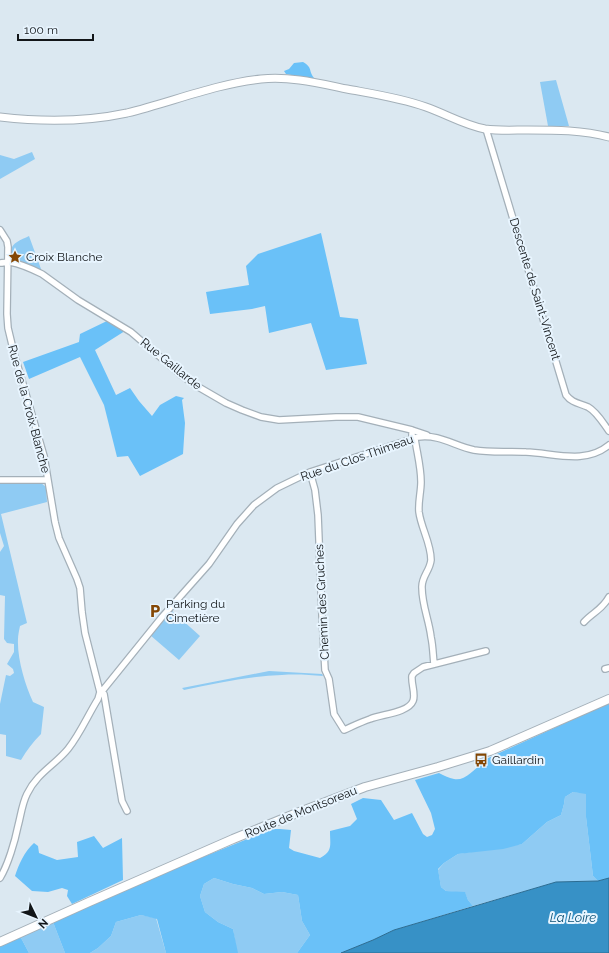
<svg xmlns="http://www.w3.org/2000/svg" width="609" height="953" font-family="Raleway,sans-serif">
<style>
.green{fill:#8fcbf3}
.forest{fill:#6ac1f8}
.water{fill:#3791c6;stroke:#2c6c92}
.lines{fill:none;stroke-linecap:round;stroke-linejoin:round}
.minor-casing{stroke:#a4b0b9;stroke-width:8}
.tertiary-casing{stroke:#a4b0b9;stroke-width:9}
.secondary-casing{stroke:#a4b0b9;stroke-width:10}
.minor{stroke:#fff;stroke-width:5.5}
.tertiary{stroke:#fff;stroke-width:7}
.secondary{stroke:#fff;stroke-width:8}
.labels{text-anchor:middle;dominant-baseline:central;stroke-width:4;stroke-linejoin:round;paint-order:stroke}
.poi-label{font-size:12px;fill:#121619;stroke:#e8f5ff;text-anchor:start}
.street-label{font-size:12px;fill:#121619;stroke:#e8f5ff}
.water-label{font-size:13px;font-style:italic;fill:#0b5075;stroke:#e8f5ff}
</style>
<rect width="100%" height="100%" fill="#dbe8f1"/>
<!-- green -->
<path class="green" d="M556,80L569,126H548L540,82Z
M32,152L35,159L0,179V155L14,159Z
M29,236L41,269L39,271L14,262C11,259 11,257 11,253C10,243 21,240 29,236Z
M0,482L41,483L46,487L47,502L1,514L27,623L20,626C19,631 18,635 18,639C17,658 25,685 33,702L44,707L41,734C33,742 27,750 21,760L6,756V735L0,734V704L6,675L10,676L14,673L13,669L7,664L14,652V644L7,643L4,639L5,596L0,595V552L4,546L0,533Z
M171,610L200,636L179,660L150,635Z
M269,671L322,674L323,676C310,675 296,674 282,675C250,676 216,683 184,690L182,688Z
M573,792L586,793V817L593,876L598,881L556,882L473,906L468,900L465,893L446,891L441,887L438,870L444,863L458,854L522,844L547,822L561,815L564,804L565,797Z
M214,878L233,884L252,888L264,894L282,892L298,895L302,921L310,935L297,953H237L233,929L218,922L205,912L200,896L204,884Z
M141,915L156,918L166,953H90L98,948L111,936L116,922Z
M53,922L65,953H29L20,936Z"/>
<!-- forest -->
<path class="forest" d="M303,62C313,68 308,70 314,78L313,79L286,74L284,71L289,69L294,63Z
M321,233L340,317L358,319L367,364L326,370L311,323L269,333L265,306L252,309L210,314L206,292L249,285L246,266L258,254Z
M109,320L128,329L95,350L116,395L130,388L139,401L152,416L160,405L176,396L184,398L182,400L185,423L183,454L140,476L128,456L117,457L104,405L80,357L29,379L23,362L79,342L80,334Z
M609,703V878L598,881L593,876L586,817V794L573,792L565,797L564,804L561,815L547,822L522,844L503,849L458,854L444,863L438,869L441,887L446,891L465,892L468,900L473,906L394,930L373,940L341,953H297L310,935L302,921L298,895L282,892L264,894L252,888L233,884L214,878L204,884L200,896L205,912L218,922L233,929L238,953H166L157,919L141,915L116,922L111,936L98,948L90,953H65L53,922L193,861L272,829H280L291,830L289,848L294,851L320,858C333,851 330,845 330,831L350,826L357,819L351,804L363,798L381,800L394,820L412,813L423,834L427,837L432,835L435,829L431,813L415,780L439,773C443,775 449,778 454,779C465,782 478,766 486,759Z
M94,836L103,848L122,838L123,880L72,904L67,896L68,890L62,888L48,892L32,891L15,876C19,864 24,852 34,843L38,846L39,853L57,860L78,857L77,842Z
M20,936L29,953H0V945Z"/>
<!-- water -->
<path class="water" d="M609,878V953H341L373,940L394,930L556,882L598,881Z"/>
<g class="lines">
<!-- minor casing -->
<g class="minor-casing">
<path id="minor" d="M486,129L566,395C572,403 579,403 588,407C597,412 603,423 609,431
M0,230L7,241L8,247L7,314L8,328L14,353L44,456L55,522L59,538L77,579L80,588L82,612L85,633L100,692
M0,263C3,263 7,262 10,262C21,264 32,269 42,274L78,300L131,332L181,375L195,385L226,403L242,410L261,417L279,420L336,417H358L412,430V436L415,439C417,453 421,467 421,482C421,492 418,502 419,512C421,528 431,543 431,560C430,571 421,577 422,588C422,605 429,620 431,637C433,646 433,655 434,664
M412,430L427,435
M310,472L315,490L318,515L322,615L325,670L329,679L334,714L344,730C353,726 361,722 370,719C382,714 408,713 413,701C416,694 411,684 412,676L414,673L423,667L486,651
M0,480H48
M584,622C593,612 602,610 609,597
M605,669L609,668
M100,692L103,690L162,617L209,564L237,524L254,505L277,488L310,472L418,437C440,434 454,446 474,450C492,453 509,451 526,452C554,453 585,465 609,445
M100,692L104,694L122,801L127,811
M0,878C8,865 15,841 18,826C21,815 22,804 27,794C37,773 55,765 68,749C80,734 88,715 98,699L100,692"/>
</g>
<!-- tertiary casing -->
<g class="tertiary-casing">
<path id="tertiary" d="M0,117C43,122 85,122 127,113C172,102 215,84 261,79C290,76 318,83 347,89C374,94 401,98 426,107C446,114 464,125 485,129C499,131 514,130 528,130C555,130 583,130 609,137"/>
</g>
<!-- secondary casing -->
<g class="secondary-casing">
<path id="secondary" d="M0,942L89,902L233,839L297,813L365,787L438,767L490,751L609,699"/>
</g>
<!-- minor -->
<use href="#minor" class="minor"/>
<!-- tertiary -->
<use href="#tertiary" class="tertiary"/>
<!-- secondary -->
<use href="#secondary" class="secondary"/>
</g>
<!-- icons -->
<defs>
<g id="sight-bare" transform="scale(1.08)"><path d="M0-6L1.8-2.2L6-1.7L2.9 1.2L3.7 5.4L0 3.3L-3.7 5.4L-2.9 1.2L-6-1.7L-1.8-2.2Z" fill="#844704" stroke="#e8f5ff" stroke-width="2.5" paint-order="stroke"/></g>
<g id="parking-bare" transform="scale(1.08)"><path d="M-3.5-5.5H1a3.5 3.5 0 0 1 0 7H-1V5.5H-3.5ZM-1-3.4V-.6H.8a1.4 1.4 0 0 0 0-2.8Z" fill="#844704" stroke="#e8f5ff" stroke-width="2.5" paint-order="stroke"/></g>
<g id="bus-bare" transform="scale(1.08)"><path d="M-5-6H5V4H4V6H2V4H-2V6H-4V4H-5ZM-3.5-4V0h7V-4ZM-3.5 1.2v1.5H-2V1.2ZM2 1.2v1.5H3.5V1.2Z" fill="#844704" stroke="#e8f5ff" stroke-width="2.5" paint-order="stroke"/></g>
</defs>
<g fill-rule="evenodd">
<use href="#sight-bare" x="15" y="257"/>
<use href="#parking-bare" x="155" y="611"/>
<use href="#bus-bare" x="481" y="760"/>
</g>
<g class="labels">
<!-- poi labels -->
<g class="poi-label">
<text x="26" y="257">Croix Blanche</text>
<text x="166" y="604">Parking du<tspan x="166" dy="14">Cimetière</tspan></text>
<text x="492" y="760">Gaillardin</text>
</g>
<!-- street labels -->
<g class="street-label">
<text transform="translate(535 289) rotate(73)">Descente de Saint-Vincent</text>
<text transform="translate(171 364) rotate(39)">Rue Gaillarde</text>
<text transform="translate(29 409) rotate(75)">Rue de la Croix Blanche</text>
<text transform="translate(357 458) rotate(-19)">Rue du Clos Thimeau</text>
<text transform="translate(322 602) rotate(-93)">Chemin des Gruches</text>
<text transform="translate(301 812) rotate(-22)">Route de Montsoreau</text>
</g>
<!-- water labels -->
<g class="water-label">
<text x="573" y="917">La Loire</text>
</g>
</g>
<!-- north arrow -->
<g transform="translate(36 917) rotate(133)" stroke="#e8f5ff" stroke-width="3" paint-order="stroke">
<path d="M0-3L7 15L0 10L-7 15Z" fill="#121619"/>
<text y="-6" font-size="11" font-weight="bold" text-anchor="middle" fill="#121619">N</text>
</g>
<!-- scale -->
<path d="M18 34v6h75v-6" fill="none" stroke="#121619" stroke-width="2"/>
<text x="24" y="34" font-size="12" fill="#121619" stroke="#e8f5ff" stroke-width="3" paint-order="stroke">100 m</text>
</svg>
